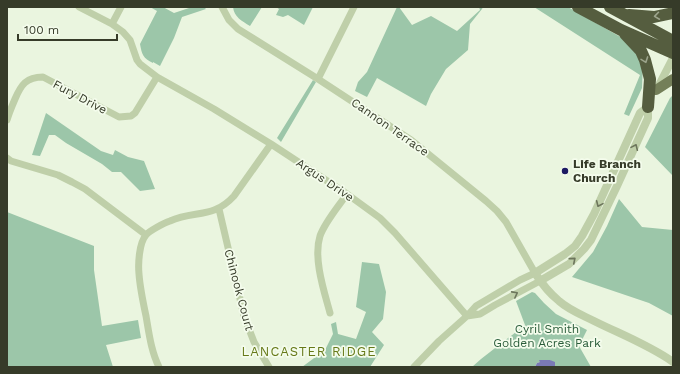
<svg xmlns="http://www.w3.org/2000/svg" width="680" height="374" font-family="'Work Sans',sans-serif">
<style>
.green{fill:#9cc6a9}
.water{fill:#7a7ab5}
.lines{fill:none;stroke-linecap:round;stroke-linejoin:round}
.minor{stroke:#bfcfa9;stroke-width:7}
.tertiary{stroke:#bfcfa9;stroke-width:8}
.primary{stroke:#747f59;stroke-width:10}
.motorway{stroke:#555d3f;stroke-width:12}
.oneway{stroke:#9da58d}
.oneway2{stroke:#6d765c}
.poi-dot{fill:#1c1a62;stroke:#f4fcec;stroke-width:1.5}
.labels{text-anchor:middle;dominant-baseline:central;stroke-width:3.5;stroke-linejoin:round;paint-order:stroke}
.street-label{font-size:12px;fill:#363b29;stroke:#f4fcec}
.poi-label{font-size:12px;font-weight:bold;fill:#363b29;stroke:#f4fcec;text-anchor:start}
.park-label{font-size:12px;fill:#2a5c3a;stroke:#f4fcec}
.neighbourhood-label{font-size:13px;letter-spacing:1px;fill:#667918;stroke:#f4fcec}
</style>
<rect width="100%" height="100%" fill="#eaf5df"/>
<!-- green -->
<path class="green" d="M150,7H163L174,13L192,7H204L206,9L182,17L174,38L160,66L153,62V63C143,58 142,55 140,44L157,11Z
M233,7H262L250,26C242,21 234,17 233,7Z
M276,7H313L304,25L288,15L283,17L276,15L279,9Z
M397,7H399L412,25L431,16L457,31L480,10L479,7H483L482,9L470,24L468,50L446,69L431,94L426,106L377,78L367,97L355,91L358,82L367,72Z
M534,7H568L624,39L643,61L642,88L629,116L624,114L640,75Z
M313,80L316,82L281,142L277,138Z
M673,95V176L645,147L670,98Z
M46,113L101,151L113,155L115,150L128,157L144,161L155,189L140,191L121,172H112L102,164L66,143L55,135H49L40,156L32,155Z
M619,199L642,227L673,230V316L649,303L572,277L593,252L607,226Z
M7,212L94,246V270L102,326L138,320L141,338L106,345L113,367H7Z
M362,262L379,264L386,292L383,319L372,332L384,345L370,367H302L325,350L333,334L331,324L336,322L338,334L356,339L366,312L356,307Z
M532,292L535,293L544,303L556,314L587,330L579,346L591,367H556L550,360H540V362L537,363L535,367H472L481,359L525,325L516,301Z"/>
<!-- water -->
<path class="water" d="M539,360H550L555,362V366L556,367H535L537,363L540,362Z"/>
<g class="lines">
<!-- minor -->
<path class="minor" d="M79,7L112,24L123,32L130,40L137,60L140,64L157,77L214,109L271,144L347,194L380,218L395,233L467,316
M222,7L229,20L238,29L318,79L411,140L486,201L497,211L506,222L535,273L520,280L476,306L467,316L439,341L414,367
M112,24L121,7
M318,79L354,7
M7,120C9,113 12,106 15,99C21,85 26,77 43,77L119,117L131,116L135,113L157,77
M7,158L11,161L58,175L72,182L85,189L146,235
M219,209L244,316L254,342L269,367
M330,313C324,291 313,258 320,236C325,222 338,207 347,194
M467,316L480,314L495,305L540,281
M159,367C151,351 149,333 146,316C143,302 140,288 139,274C138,264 139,243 146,235C149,231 164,223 170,221C195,210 213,219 234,196L271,144"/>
<!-- tertiary -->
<path class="tertiary" d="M657,89L673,58
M650,103L648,107L640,113L594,214L582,236L575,246L565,254L535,273C542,284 549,293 559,301C569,310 582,315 594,321C620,334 649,345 673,362
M540,281L569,264L584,249L591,240L617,186L648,118V107"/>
<!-- primary -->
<path class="primary" d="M656,90L673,79"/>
<!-- motorway -->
<path class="motorway" d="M578,7L621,30L673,53
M610,7L673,41
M629,15L654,17L673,13
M625,34L641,51L645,60L650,79L648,107"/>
</g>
<!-- one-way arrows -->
<defs><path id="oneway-chevron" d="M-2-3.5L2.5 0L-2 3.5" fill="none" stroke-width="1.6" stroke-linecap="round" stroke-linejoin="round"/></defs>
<g class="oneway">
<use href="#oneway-chevron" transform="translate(657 16) rotate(172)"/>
<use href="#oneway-chevron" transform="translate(645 60) rotate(70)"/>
</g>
<g class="oneway2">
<use href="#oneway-chevron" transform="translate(635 147) rotate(-66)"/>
<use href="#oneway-chevron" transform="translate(599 204) rotate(114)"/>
<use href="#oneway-chevron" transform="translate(573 260) rotate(-40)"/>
<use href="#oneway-chevron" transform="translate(515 294) rotate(-28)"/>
</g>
<!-- markers -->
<circle class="poi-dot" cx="565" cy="171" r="4"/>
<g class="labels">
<!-- street labels -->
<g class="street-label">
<text transform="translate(80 97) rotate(28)">Fury Drive</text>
<text transform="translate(390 127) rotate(35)">Cannon Terrace</text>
<text transform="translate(325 180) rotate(34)">Argus Drive</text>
<text transform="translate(239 290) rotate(75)">Chinook Court</text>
</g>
<!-- poi labels -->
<g class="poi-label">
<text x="573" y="164">Life Branch<tspan x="573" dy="14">Church</tspan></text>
</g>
<!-- park labels -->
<g class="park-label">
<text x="547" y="329">Cyril Smith<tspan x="547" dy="14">Golden Acres Park</tspan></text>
</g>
<!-- neighbourhood labels -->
<g class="neighbourhood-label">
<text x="309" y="351">LANCASTER RIDGE</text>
</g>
</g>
<!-- border -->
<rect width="680" height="374" fill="none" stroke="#363b29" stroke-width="16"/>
<!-- scale -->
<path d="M18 34v6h99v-6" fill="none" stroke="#363b29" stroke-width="2"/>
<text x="24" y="34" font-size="12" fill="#363b29" stroke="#f4fcec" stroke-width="3" paint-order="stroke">100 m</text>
</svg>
